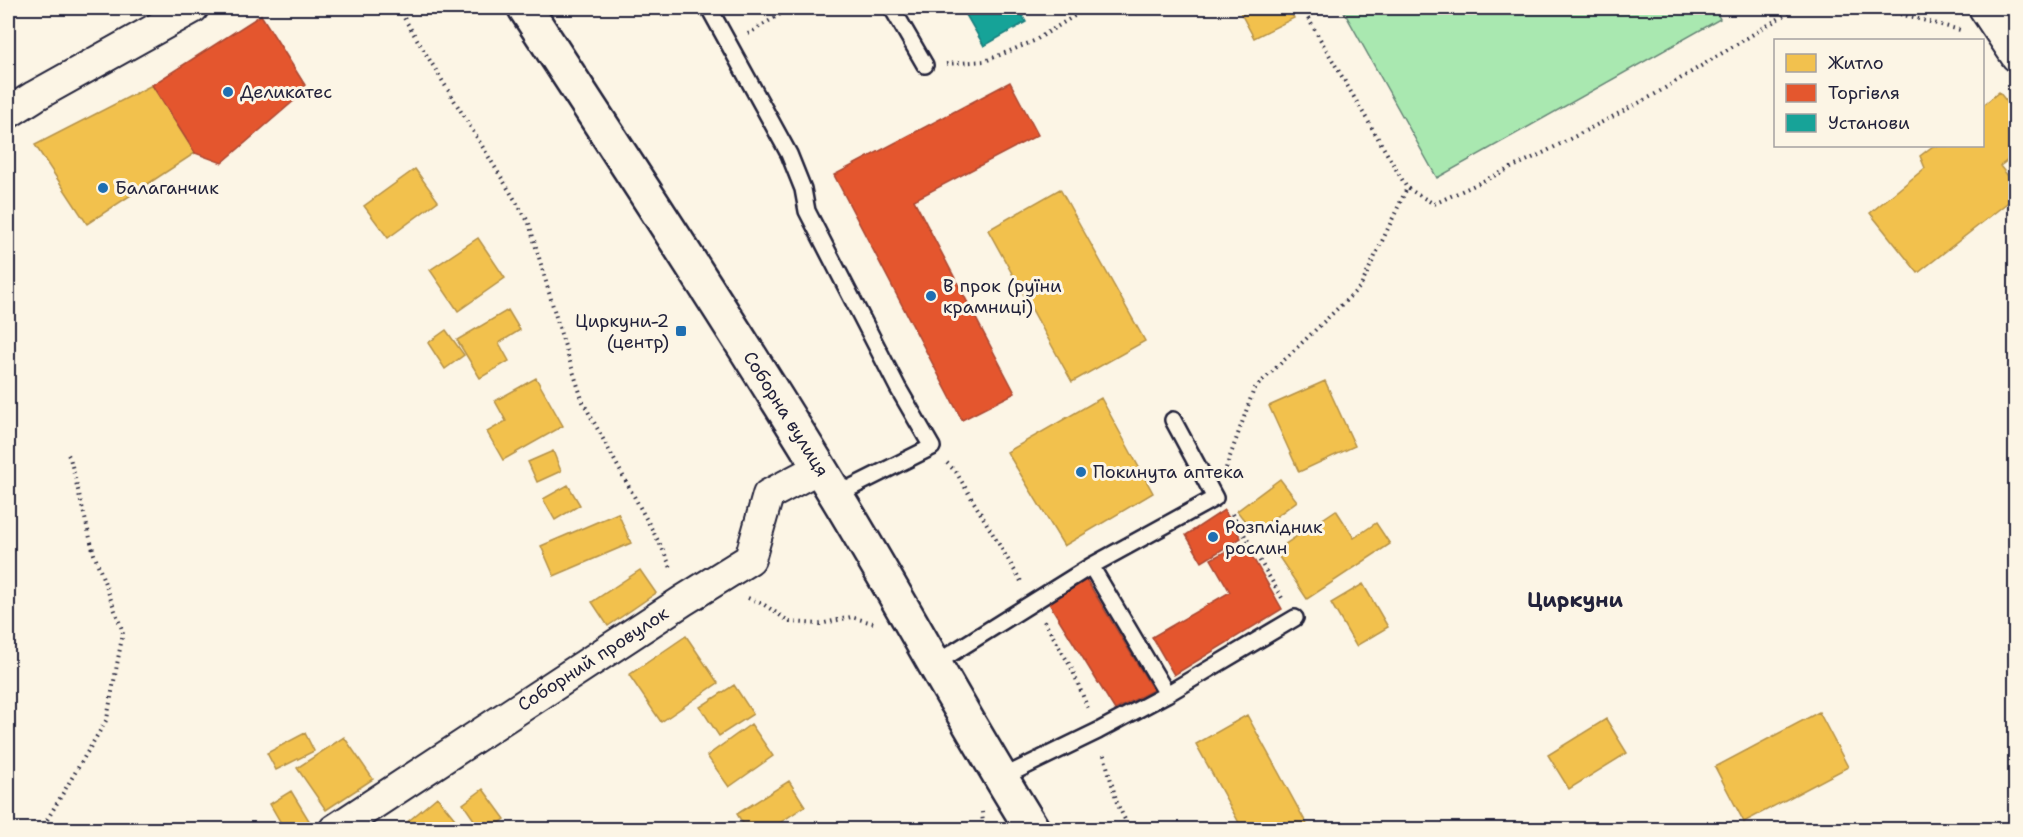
<svg xmlns="http://www.w3.org/2000/svg" width="2023" height="837" font-family="'Shantell Sans',sans-serif">
<style>
.green{fill:#a9e8b0;stroke:#668576;stroke-width:1.5}
.homes{fill:#f2c14e;stroke:#b49148;stroke-width:1.5}
.shops{fill:#e4572e;stroke:#aa4732;stroke-width:1.5}
.public{fill:#17a398;stroke:#1a7c7c;stroke-width:1.5}
.lines{fill:none;stroke-linecap:round;stroke-linejoin:round}
.service-casing{stroke:#22223b;stroke-width:20}
.minor-casing{stroke:#22223b;stroke-width:34}
.tertiary-casing{stroke:#22223b;stroke-width:38}
.path{stroke:#22223b;stroke-width:4;stroke-dasharray:1.5 4.5;stroke-linecap:butt}
.service{stroke:#fcf5e5;stroke-width:15}
.minor{stroke:#fcf5e5;stroke-width:30}
.tertiary{stroke:#fcf5e5;stroke-width:33}
.poi-dot{fill:#1f6fb2;stroke:#fcf5e5;stroke-width:2}
.labels{text-anchor:middle;dominant-baseline:central;stroke-width:6;stroke-linejoin:round;paint-order:stroke}
.poi-label{font-size:18px;fill:#22223b;stroke:#fcf5e5;text-anchor:start}
.street-label{font-size:18px;fill:#22223b;stroke:#fcf5e5}
.quarter-label{font-size:21px;font-weight:bold;fill:#22223b;stroke:#fcf5e5}
</style>
<rect width="100%" height="100%" fill="#fcf5e5"/>
<filter id="ink" filterUnits="userSpaceOnUse"><feTurbulence type="fractalNoise" baseFrequency=".0167" numOctaves="2"/><feDisplacementMap in="SourceGraphic" scale="12" xChannelSelector="R" yChannelSelector="G"/><feConvolveMatrix kernelMatrix="1 2 1 2 8 2 1 2 1" color-interpolation-filters="sRGB"/></filter>
<g filter="url(#ink)">
<!-- green -->
<path class="green" d="M1342,8H1714L1720,19L1437,178Z"/>
<!-- homes -->
<path class="homes" d="M1238,8H1288L1294,18L1254,38Z
M152,85L195,153L87,224L35,145Z
M1999,92L2016,113V154L2000,166L2016,186V196L1918,273L1870,213L1925,168L1920,156L1933,146H1982V106Z
M415,169L438,201L388,238L364,206Z
M1060,189L1145,341L1072,382L988,230Z
M478,238L505,278L458,311L430,270Z
M508,310L520,330L499,343L509,361L480,378L457,340Z
M446,330L464,355L445,369L428,343Z
M536,378L563,426L503,460L487,432L506,421L495,401Z
M1325,381L1355,446L1299,472L1269,406Z
M1101,398L1153,493L1064,546L1007,452Z
M553,451L561,471L537,482L528,462Z
M1280,479L1297,501L1254,533L1237,511Z
M568,485L580,505L555,520L543,499Z
M1336,510L1354,538L1376,523L1390,544L1307,599L1275,551Z
M618,513L631,543L554,576L541,546Z
M640,570L656,593L608,626L592,602Z
M1363,584L1388,627L1356,646L1331,603Z
M686,636L718,683L661,722L629,675Z
M734,685L753,714L719,736L700,707Z
M1819,712L1848,767L1744,822L1715,767Z
M1247,715L1310,830H1243L1196,744Z
M1606,719L1627,753L1569,789L1548,755Z
M751,724L773,756L729,787L707,756Z
M305,733L314,751L276,770L267,753Z
M344,737L373,779L326,810L297,768Z
M789,781L805,806L769,830H747L737,814Z
M483,789L505,819L490,830H481L463,804Z
M291,791L313,827L308,830H285L270,804Z
M437,797L464,830H399V829Z"/>
<!-- shops -->
<path class="shops" d="M261,15L305,85L296,99L222,163L195,153L152,85Z
M1010,82L1038,135L914,200L1015,393L962,420L834,175Z
M1224,510L1241,538L1202,562L1186,535Z
M1244,542L1282,609L1174,675L1152,637L1230,592L1211,559Z
M1086,579L1153,690L1115,710L1047,600Z"/>
<!-- public -->
<path class="public" d="M962,8H1018L1026,22L984,46Z"/>
<g class="lines">
<!-- service casing -->
<g class="service-casing">
<path id="service" d="M709,8L789,154L803,189L807,211L898,388L932,447L836,495
M892,8L925,65
M1091,566L1215,498L1173,420
M933,665L1091,566L1167,694
M1001,778L1098,731L1167,694L1295,618"/>
</g>
<!-- minor casing -->
<g class="minor-casing">
<path id="minor" d="M1984,8L2016,56
M8,113L35,96L193,8
M334,830L684,600L750,559L768,495L819,468"/>
</g>
<!-- tertiary casing -->
<g class="tertiary-casing">
<path id="tertiary" d="M525,8C630,169 736,330 836,495C903,605 964,720 1033,830"/>
</g>
<!-- path -->
<path class="path" d="M398,8L529,223L561,334L583,402L662,548L672,570
M1302,8L1407,188L1434,204L1543,153L1652,96L1796,8
M1877,8L1960,30
M748,34L790,8
M946,64L985,61L1034,41L1087,8
M947,463L956,472L1022,583
M1226,468L1254,389L1361,286L1407,188
M1232,514L1282,598
M748,598L763,604L790,622L820,624L851,617L873,623
M1044,621L1072,669L1089,711
M1104,755L1117,803L1130,830
M41,830L107,719L123,632L94,554L70,458L67,453
M979,830L983,824L982,812"/>
<!-- service -->
<use href="#service" class="service"/>
<!-- minor -->
<use href="#minor" class="minor"/>
<!-- tertiary -->
<use href="#tertiary" class="tertiary"/>
</g>
</g>
<!-- markers -->
<g class="poi-dot">
<circle cx="228" cy="92" r="6"/>
<circle cx="103" cy="188" r="6"/>
<circle cx="931" cy="296" r="6"/>
<rect x="675" y="325" width="12" height="12" rx="3"/>
<circle cx="1081" cy="472" r="6"/>
<circle cx="1213" cy="537" r="6"/>
</g>
<g class="labels">
<!-- poi labels -->
<g class="poi-label">
<text x="240" y="92">Деликатес</text>
<text x="115" y="188">Балаганчик</text>
<text x="943" y="286">В прок (руїни<tspan x="943" dy="21">крамниці)</tspan></text>
<text x="669" y="321" text-anchor="end">Циркуни-2<tspan x="669" dy="21">(центр)</tspan></text>
<text x="1093" y="472">Покинута аптека</text>
<text x="1225" y="527">Розплідник<tspan x="1225" dy="21">рослин</tspan></text>
</g>
<!-- street labels -->
<g class="street-label">
<text transform="translate(786 414) rotate(58)">Соборна вулиця</text>
<text transform="translate(593 659) rotate(-33)">Соборний провулок</text>
</g>
<!-- quarter labels -->
<g class="quarter-label">
<text x="1575" y="600">Циркуни</text>
</g>
</g>
<!-- margin -->
<rect width="2023" height="837" fill="none" stroke="#fcf5e5" stroke-width="30"/>
<rect x="15" y="15" width="1993" height="807" fill="none" stroke="#22223b" stroke-width="2" filter="url(#ink)"/>
<!-- legend -->
<rect x="1774" y="39" width="210" height="108" fill="#fcf5e5" stroke="#a5a1a1" stroke-width="1.5"/>
<rect x="1786" y="54" width="30" height="18" fill="#f2c14e" stroke="#a5a1a1" stroke-width="1.5"/>
<text x="1828" y="69" font-size="18" fill="#22223b">Житло</text>
<rect x="1786" y="84" width="30" height="18" fill="#e4572e" stroke="#a5a1a1" stroke-width="1.5"/>
<text x="1828" y="99" font-size="18" fill="#22223b">Торгівля</text>
<rect x="1786" y="114" width="30" height="18" fill="#17a398" stroke="#a5a1a1" stroke-width="1.5"/>
<text x="1828" y="129" font-size="18" fill="#22223b">Установи</text>
</svg>
